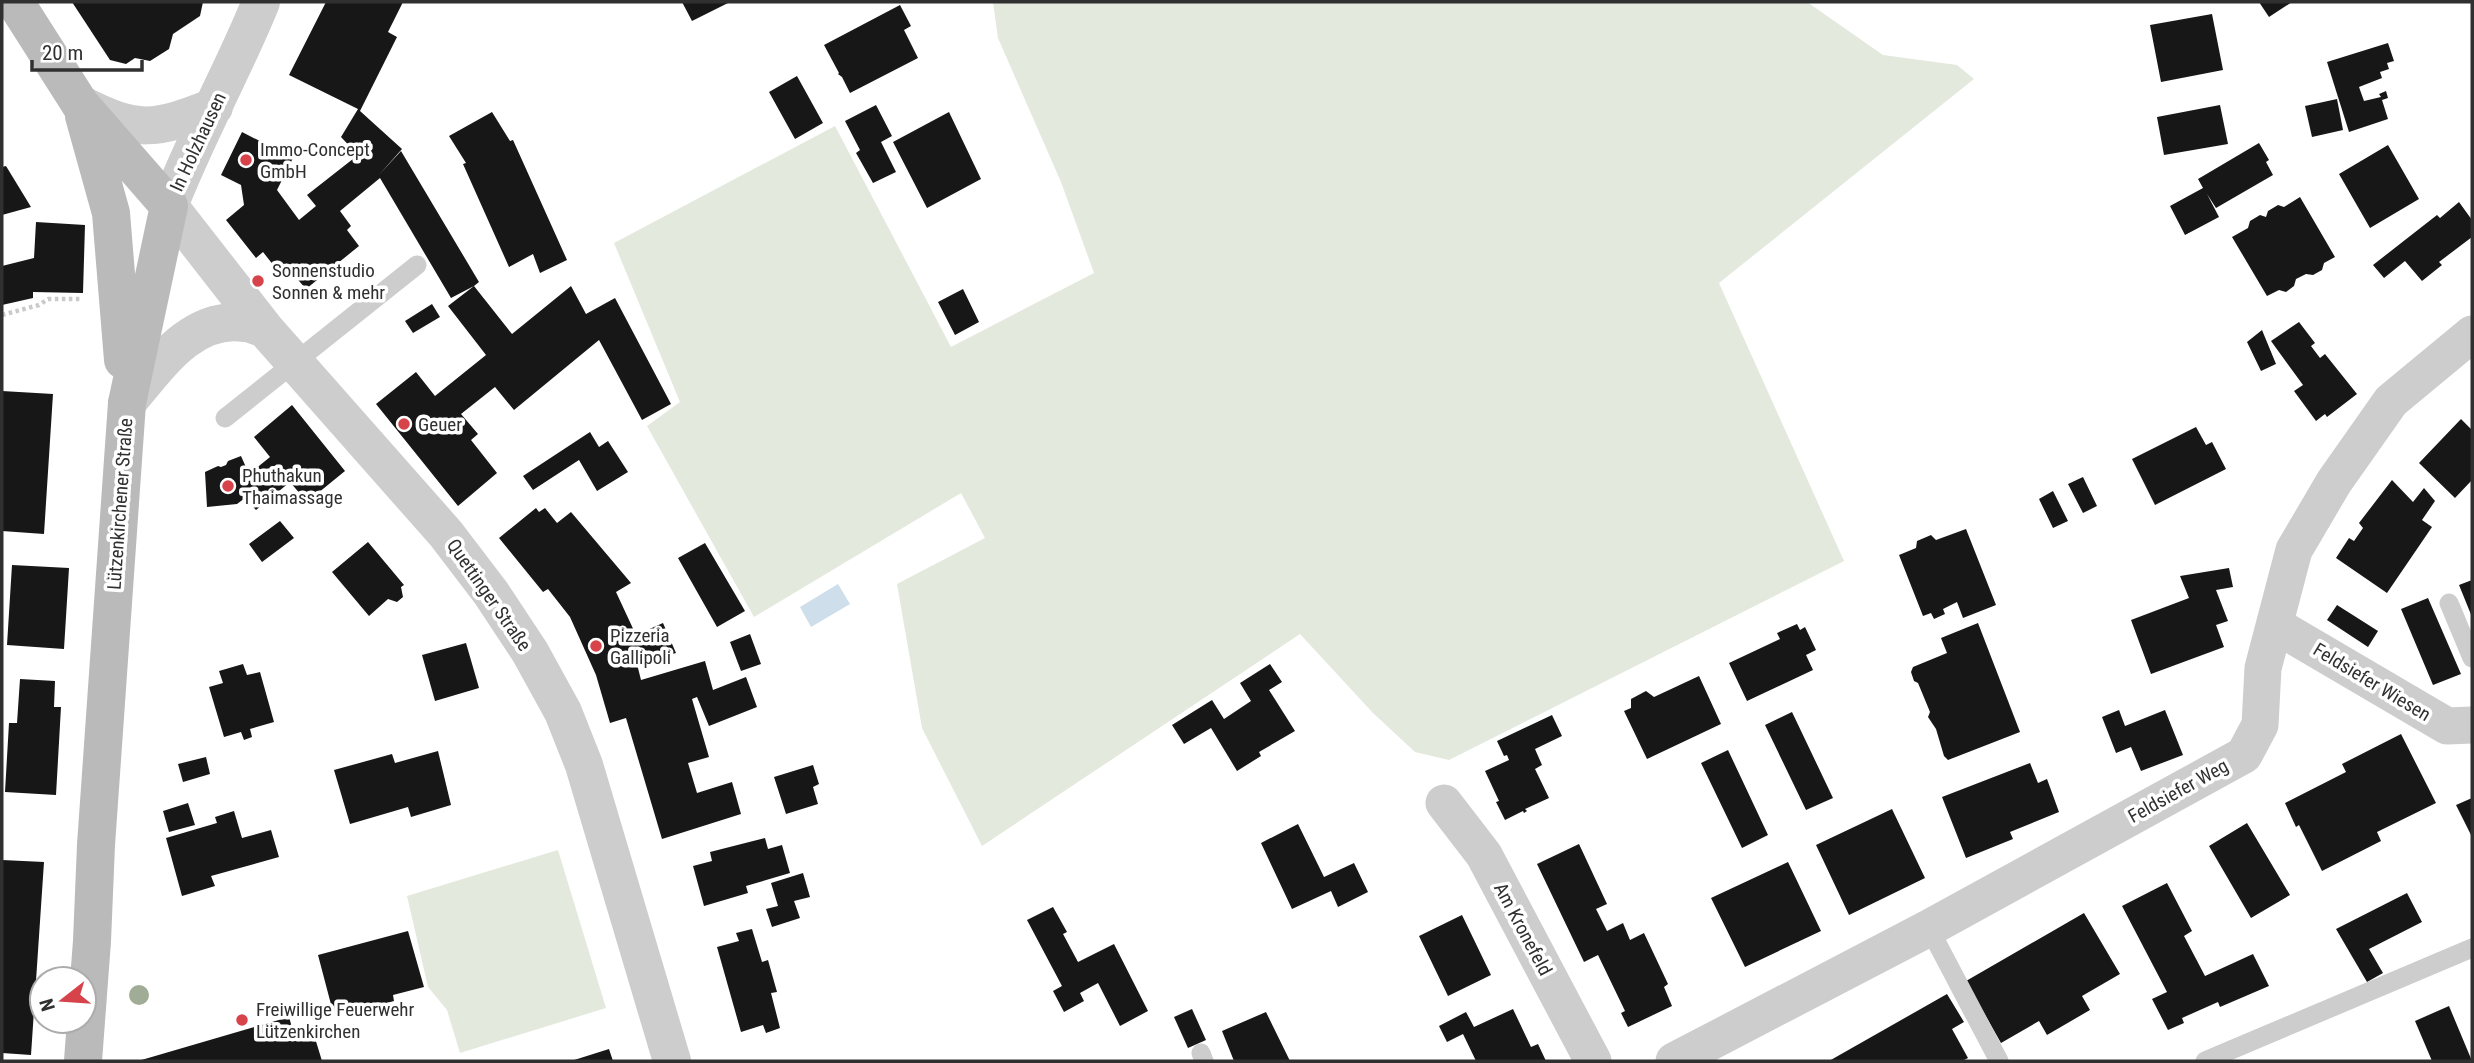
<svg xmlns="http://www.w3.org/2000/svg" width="2474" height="1063" font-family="'Roboto Condensed',sans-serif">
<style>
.green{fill:#e3e9dd}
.water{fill:#cedeea}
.building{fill:#171717}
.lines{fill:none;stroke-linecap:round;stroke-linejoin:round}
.path{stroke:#cacaca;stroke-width:4.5;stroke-dasharray:3.5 3.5;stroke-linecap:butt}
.service{stroke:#cdcdcd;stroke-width:19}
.minor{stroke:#cdcdcd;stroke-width:37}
.tertiary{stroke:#cdcdcd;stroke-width:38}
.secondary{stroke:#bababa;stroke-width:38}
.tree{fill:#a0ac96}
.poi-dot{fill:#d6434a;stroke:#fff;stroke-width:2.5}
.labels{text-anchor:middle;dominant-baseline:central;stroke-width:7;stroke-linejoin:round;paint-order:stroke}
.street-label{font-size:19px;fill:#303030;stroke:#fff}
.poi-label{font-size:19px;fill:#303030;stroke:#fff;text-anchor:start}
</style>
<rect width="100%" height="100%" fill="#fff"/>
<!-- green -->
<path class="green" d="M993,2H1807L1883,55L1957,65L1974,79L1719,283L1844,561L1449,760L1415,752L1373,713L1300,634L982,846L922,728L897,584L985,538L961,493L754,617L647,426L680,402L614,243L835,126L951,347L1094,273L1061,182L998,38Z
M558,850L606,1008L460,1053L447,1010L428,987L407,896Z"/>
<!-- water -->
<path class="water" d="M838,584L850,604L811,627L800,607Z"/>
<!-- building -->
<path class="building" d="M72,2H203L200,16L173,34L169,49L150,61L135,58L126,64L110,60Z
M326,2H403L388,32L397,37L360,111L402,149L378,176L401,151L479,282L474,286L512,334L571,286L586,314L615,298L671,404L642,420L599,340L514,410L495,387L461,414L478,434L471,440L497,473L458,506L376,404L416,372L435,396L486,355L448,306L474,286L451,298L380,178L340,211L351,226L347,230L359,246L306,289L293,274L285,280L263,252L256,258L226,220L244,205L241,185L221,175L242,132L293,158L277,190L299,220L316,206L307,195L358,155L341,137L358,109L289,75Z
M682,2H730L692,21Z
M2259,2H2292L2269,17Z
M900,5L911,26L904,30L918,58L850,93L842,77L838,74L839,73L824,45Z
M2212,14L2223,70L2161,82L2150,25Z
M2388,43L2394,61L2387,63L2389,69L2380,72L2382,78L2359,87L2364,101L2381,97L2379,94L2386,91L2388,98L2382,100L2388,119L2349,132L2327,62Z
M797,76L823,123L795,139L769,92Z
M2337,99L2343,130L2312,137L2305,106Z
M876,105L892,136L881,142L896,172L873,183L856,153L860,150L845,121Z
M2220,105L2228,144L2164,155L2157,117Z
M492,112L510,141L513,140L567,260L540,273L533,254L509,267L463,164L466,163L449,136Z
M949,112L981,179L927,208L893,142Z
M2259,143L2269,160L2266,162L2273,175L2216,208L2207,194L2219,217L2185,235L2170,206L2203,188L2198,179Z
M2388,145L2419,199L2370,228L2339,174Z
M6,166L31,207L2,215V167Z
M2300,197L2335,257L2324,263L2322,270L2313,275L2306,274L2296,279L2294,286L2286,292L2279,290L2267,296L2232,237L2248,228L2250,221L2260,215L2266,217L2268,211L2278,205L2284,207Z
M2459,202L2472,220V237L2439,262L2442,265L2422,281L2405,261L2384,278L2373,265L2437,215L2440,218Z
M36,222L85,225L83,293L33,292V298L2,305V266L34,258Z
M963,289L979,322L955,335L938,302Z
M432,304L440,317L413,333L405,321Z
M2299,322L2315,343L2311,346L2320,358L2325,354L2357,394L2327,417L2325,414L2316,421L2294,391L2303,385L2271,341Z
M2262,330L2276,364L2261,371L2247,342Z
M2,391L53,394L44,534L2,531Z
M292,405L345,471L307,502L290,482L256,510L245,498L237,504L207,507L205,472L218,466L221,467L226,465L228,461L241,456L249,474L270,457L254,437Z
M2461,419L2472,430V480L2455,498L2419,463Z
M2196,427L2206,445L2212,442L2226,469L2155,505L2132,459Z
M590,432L599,447L608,441L628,472L597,491L579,460L533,490L523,476Z
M2083,477L2097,506L2083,513L2068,484Z
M2392,480L2413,502L2424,488L2435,501L2422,520L2432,527L2387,593L2336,558L2349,538L2354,541L2363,528L2359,523Z
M2053,491L2068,521L2053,528L2039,499Z
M536,508L539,512L545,508L557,523L571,512L631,583L616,592L636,635L663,623L676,653L637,664L641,680L705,661L713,690L746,677L757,707L709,726L697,697L692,699L709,757L688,763L697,793L732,782L741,814L662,839L626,718L610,723L596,675L570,617L548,589L543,592L499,538Z
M280,521L294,538L262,562L249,544Z
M1966,529L1996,605L1963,618L1957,602L1943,609L1945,614L1934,619L1931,613L1923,616L1899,555L1916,548L1917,541L1931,535L1936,540Z
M368,542L404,585L401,587L403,597L397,602L388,599L369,616L332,572Z
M705,543L745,611L717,627L678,558Z
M12,565L69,568L64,649L7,645Z
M2229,568L2233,587L2216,590L2228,621L2216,625L2224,647L2151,674L2131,620L2189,598L2180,576Z
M2472,580V617L2459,585Z
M2428,598L2461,674L2433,685L2401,609Z
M2337,605L2378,631L2368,647L2327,620Z
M1978,623L2020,732L1948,760L1944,756L1936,729L1928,717L1930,712L1918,683L1914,681L1911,672L1913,667L1947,653L1941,638Z
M1797,624L1800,630L1805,627L1816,650L1806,655L1813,670L1747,701L1729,663L1780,639L1777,633Z
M750,634L761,664L741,671L730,642Z
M466,643L479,688L435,701L422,655Z
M243,664L247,675L260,672L274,722L250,729L252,737L244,740L241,732L224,737L209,687L223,683L219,671Z
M1270,664L1282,682L1269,690L1295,731L1259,752L1261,756L1237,771L1211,728L1184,744L1172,725L1212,700L1224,719L1251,701L1240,683Z
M1699,676L1721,724L1647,759L1624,711L1631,708V699L1646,691L1654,697Z
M20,679L55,681L54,707H61L56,795L5,792L9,723H17Z
M2119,710L2125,726L2165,710L2183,755L2141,771L2131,747L2116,753L2102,717Z
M1792,712L1833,798L1806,810L1765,725Z
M1552,715L1562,736L1535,749L1542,765L1535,769L1549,798L1525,809L1527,811L1524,813L1523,811L1505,820L1496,802L1499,801L1485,771L1509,760L1507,755L1504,756L1497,741Z
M2401,734L2436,803L2377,832L2381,841L2322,871L2299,825L2296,827L2285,803L2346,772L2342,764Z
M1728,750L1768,835L1742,848L1701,763Z
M438,751L451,805L411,817L408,807L350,824L334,770L392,754L395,763Z
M206,757L210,774L183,782L178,764Z
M2030,763L2038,783L2047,779L2059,812L2010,832L2013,839L1966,858L1942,797Z
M813,765L819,784L813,787L818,804L786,814L774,777Z
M2472,798V837L2456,805Z
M188,803L195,825L169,832L163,811Z
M1892,809L1925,878L1849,915L1816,845Z
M234,811L242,838L271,830L279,857L211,876L215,886L182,896L166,838L217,823L215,817Z
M2247,823L2290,895L2251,918L2209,846Z
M1298,824L1324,877L1354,863L1368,892L1338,907L1331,891L1292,909L1261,843Z
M765,838L768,849L782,845L790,873L746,886L748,893L704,906L693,866L712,861L710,852Z
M1579,844L1607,904L1596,909L1607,931L1623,923L1630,940L1644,933L1668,984L1664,987L1672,1006L1628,1027L1621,1013L1625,1011L1598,955L1584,962L1537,864Z
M2,860L44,862L31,1055L2,1053Z
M1788,862L1821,931L1745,967L1711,898Z
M803,873L810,897L794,901L800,918L772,927L766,909L778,906L771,883Z
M2167,883L2192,931L2184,936L2205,976L2253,954L2269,986L2220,1007L2218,1002L2182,1018L2184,1023L2168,1030L2152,999L2167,992L2122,906Z
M2407,893L2422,922L2369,949L2383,973L2367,982L2336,929Z
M1053,907L1067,932L1063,934L1078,962L1114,944L1148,1011L1120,1026L1098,983L1080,993L1084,1001L1064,1012L1053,991L1062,986L1027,920Z
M2084,913L2120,974L2082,996L2090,1010L2047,1035L2039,1021L2001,1043L1966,981Z
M1462,915L1491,975L1448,996L1419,936Z
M752,929L762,962L768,960L777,992L771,993L780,1028L766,1033L763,1025L741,1032L717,947L739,941L736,933Z
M408,931L424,987L393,995L394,1001L366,1009L364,1003L333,1012L318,955Z
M1947,994L1964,1022L1952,1029L1968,1058L1962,1061H1829Z
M2449,1006L2472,1061H2432L2415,1021Z
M1192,1009L1206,1040L1188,1048L1174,1017Z
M1513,1009L1531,1047L1538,1044L1546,1061H1476L1463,1034L1447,1042L1439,1026L1466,1012L1474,1027Z
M1266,1012L1290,1061H1234L1222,1031Z
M289,1017L293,1031L311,1025L322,1061H138Z
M609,1049L613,1061H571Z"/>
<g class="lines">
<!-- path -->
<path class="path" d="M2,315L39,305L48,299H82"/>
<!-- service -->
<path class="service" d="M225,418L417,265
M2449,603L2472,658
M1929,928L1999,1061
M1201,1053L1204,1061
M2205,1061L2472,948"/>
<!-- minor -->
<path class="minor" d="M2275,625L2447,726L2472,725
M1444,803L1484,855L1593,1061
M1674,1061L1929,928L2244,755L2260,725L2263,668L2294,550L2334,482L2391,401L2472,334"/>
<!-- tertiary -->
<path class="tertiary" d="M261,2C233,71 196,136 169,206L265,329L446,534L491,593L530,652L563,712L584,765L672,1061
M80,104C138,134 155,130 214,107
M127,403C157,368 191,315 244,323C251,323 259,327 265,329"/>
<!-- secondary -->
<path class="secondary" d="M15,2L80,104L169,206L127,403L96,845L92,941L83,1061
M84,116L111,213L123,360"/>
</g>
<!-- trees -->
<circle class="tree" cx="139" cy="995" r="10"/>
<!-- markers -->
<g class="poi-dot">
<circle cx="246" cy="160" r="7"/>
<circle cx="258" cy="281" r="7"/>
<circle cx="404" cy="424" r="7"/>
<circle cx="228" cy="486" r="7"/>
<circle cx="596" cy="646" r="7"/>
<circle cx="242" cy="1020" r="7"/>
</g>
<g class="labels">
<!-- street labels -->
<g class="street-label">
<text transform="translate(198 142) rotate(-65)">In Holzhausen</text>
<text transform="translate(120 504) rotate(-86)">Lützenkirchener Straße</text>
<text transform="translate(489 595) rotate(55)">Quettinger Straße</text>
<text transform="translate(2372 682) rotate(31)">Feldsiefer Wiesen</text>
<text transform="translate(2178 791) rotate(-29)">Feldsiefer Weg</text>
<text transform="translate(1523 929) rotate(62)">Am Kronefeld</text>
</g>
<!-- poi labels -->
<g class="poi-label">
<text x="260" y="149">Immo-Concept<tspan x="260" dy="22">GmbH</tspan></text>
<text x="272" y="270">Sonnenstudio<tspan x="272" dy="22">Sonnen &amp; mehr</tspan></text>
<text x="418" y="424">Geuer</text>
<text x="242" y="475">Phuthakun<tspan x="242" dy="22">Thaimassage</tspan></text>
<text x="610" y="635">Pizzeria<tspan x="610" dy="22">Gallipoli</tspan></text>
<text x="256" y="1009">Freiwillige Feuerwehr<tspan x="256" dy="22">Lützenkirchen</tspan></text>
</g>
</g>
<!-- border -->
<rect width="2474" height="1063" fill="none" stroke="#303030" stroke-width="7"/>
<!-- north arrow -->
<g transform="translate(63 1000) rotate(253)"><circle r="33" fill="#ffffff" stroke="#acacac" stroke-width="2"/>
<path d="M0-5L12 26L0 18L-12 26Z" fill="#d6434a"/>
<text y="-10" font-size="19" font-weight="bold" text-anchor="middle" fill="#303030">N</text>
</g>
<!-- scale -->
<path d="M32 60v10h110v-10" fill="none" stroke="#303030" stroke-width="3.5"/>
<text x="42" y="60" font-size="21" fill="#303030" stroke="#ffffff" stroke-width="5" paint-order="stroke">20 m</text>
</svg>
